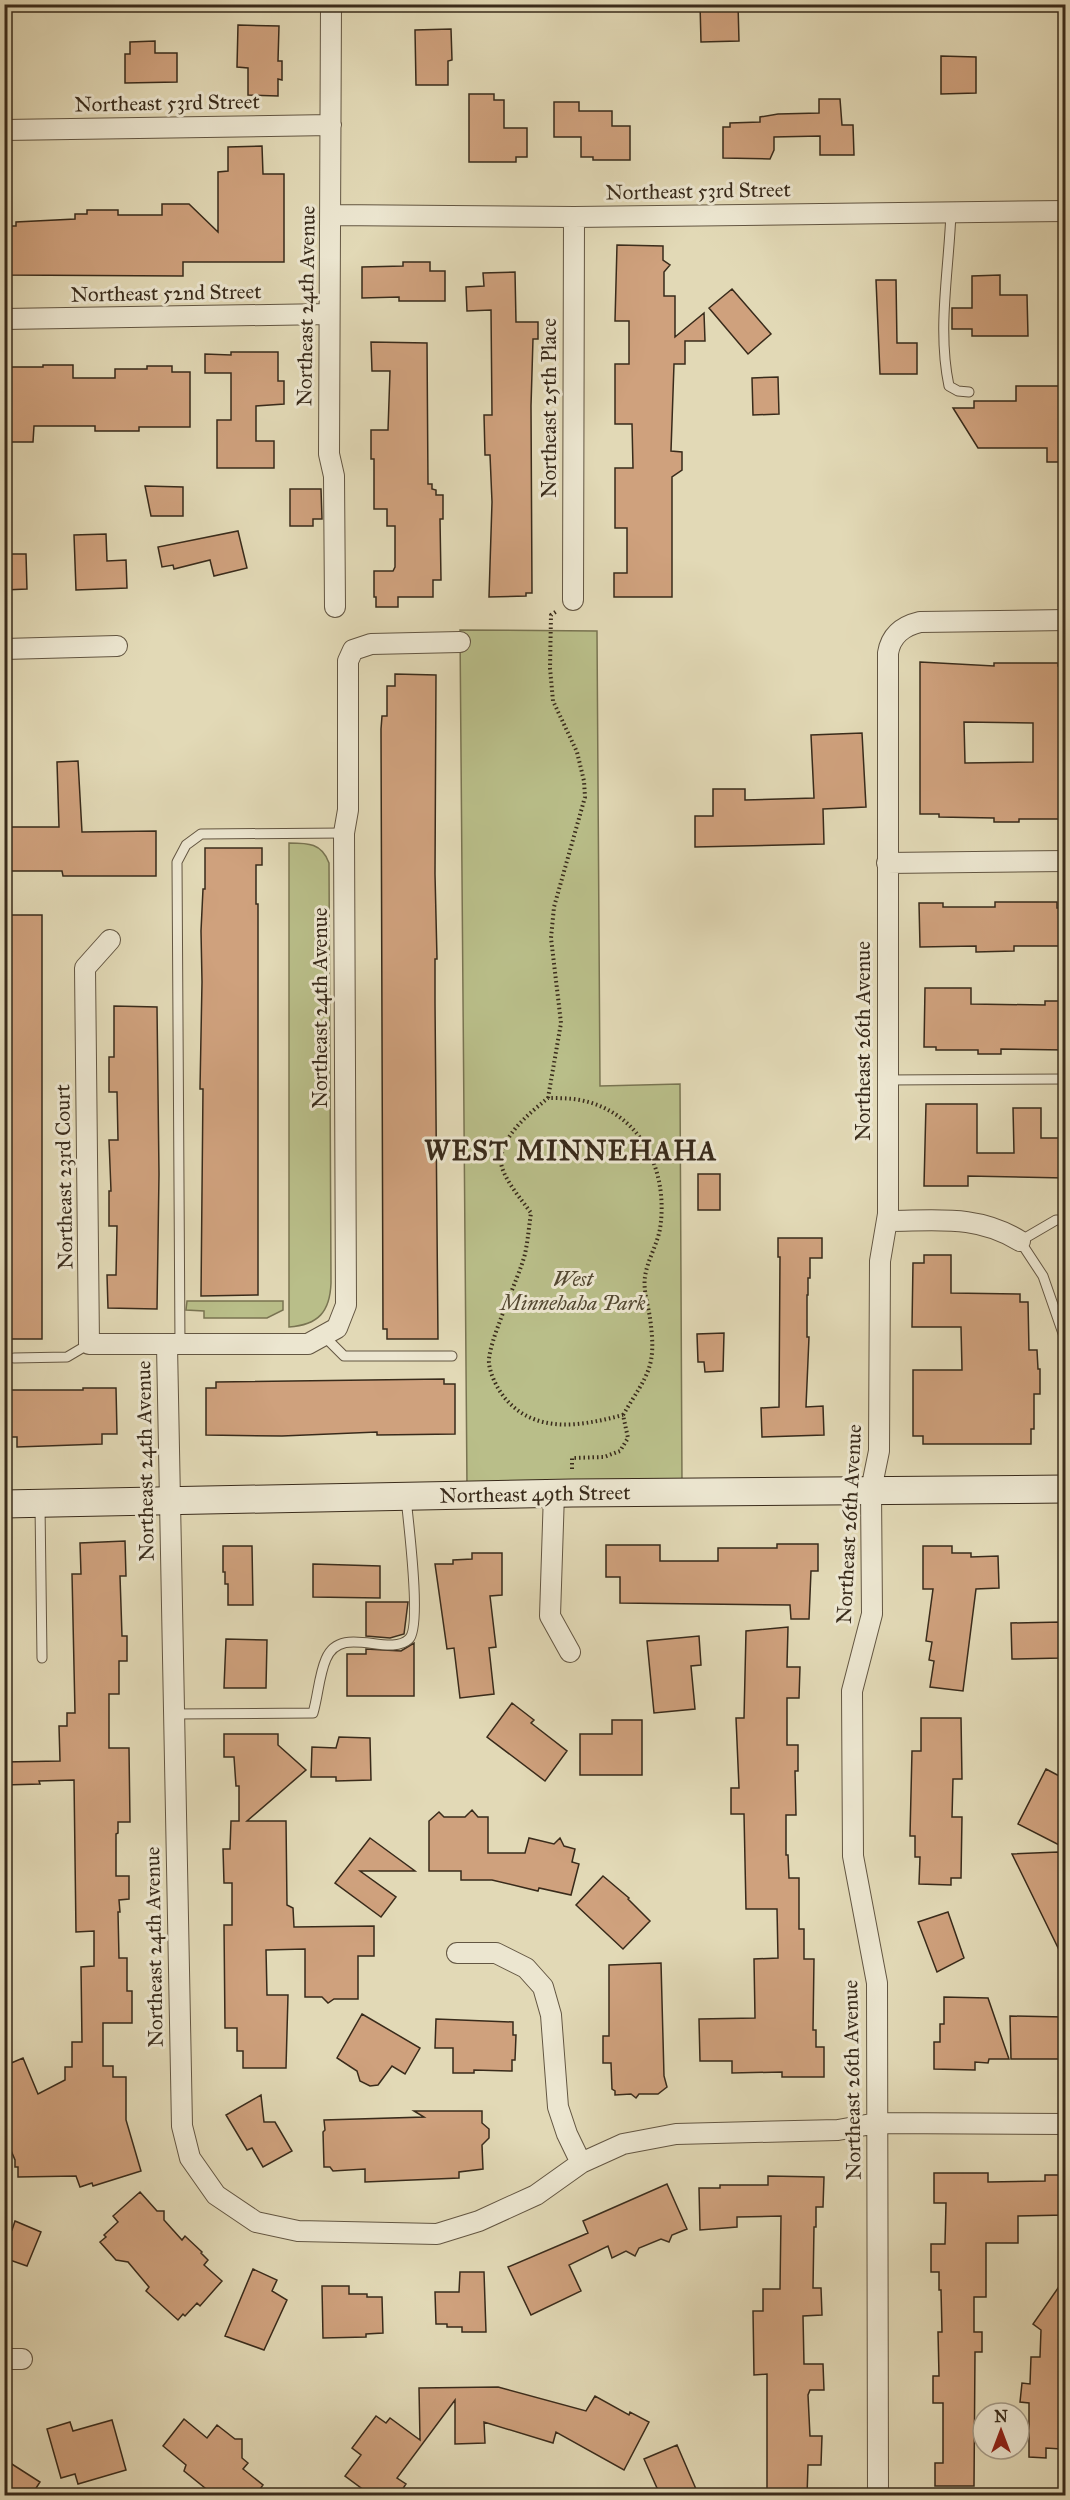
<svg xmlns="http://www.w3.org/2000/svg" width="1070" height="2500" font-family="'IM FELL Great Primer',serif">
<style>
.green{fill:#b9be89;stroke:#797452;stroke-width:1.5}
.building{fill:#cfa17d;stroke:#392b1b;stroke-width:1.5;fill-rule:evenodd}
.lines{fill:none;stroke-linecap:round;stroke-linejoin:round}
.lane-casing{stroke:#635642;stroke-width:11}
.street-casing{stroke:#635642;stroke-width:22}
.secondary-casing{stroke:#392b1b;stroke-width:29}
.path{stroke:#392b1b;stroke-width:4;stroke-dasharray:1.5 3;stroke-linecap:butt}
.lane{stroke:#ece6d0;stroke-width:9}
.street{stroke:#ece6d0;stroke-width:20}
.secondary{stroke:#ece6d0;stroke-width:27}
.labels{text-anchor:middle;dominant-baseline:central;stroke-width:6;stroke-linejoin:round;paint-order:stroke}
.street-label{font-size:21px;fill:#392b1b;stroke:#ece6d0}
.park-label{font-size:21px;font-style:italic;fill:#534831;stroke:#ece6d0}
.district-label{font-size:27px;font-weight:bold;letter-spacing:1.5px;fill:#392b1b;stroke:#ece6d0}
</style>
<rect width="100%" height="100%" fill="#e2d9b6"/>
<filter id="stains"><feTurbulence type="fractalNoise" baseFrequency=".00333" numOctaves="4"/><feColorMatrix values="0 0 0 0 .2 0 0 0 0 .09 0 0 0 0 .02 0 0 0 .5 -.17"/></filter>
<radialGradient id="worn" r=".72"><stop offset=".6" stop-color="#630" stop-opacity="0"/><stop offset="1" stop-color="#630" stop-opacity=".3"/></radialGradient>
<!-- green -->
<path class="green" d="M460,630L597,631L600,1086L680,1084L682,1484L467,1487Z
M289,843C308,843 322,843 329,863L331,1283C330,1312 318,1325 289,1327Z
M187,1301H283V1310L267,1318H204V1311L186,1310Z"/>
<!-- building -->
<path class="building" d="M700,4H738L739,41L701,42Z
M238,25L279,26L278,61H282V80L278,79V96L248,95V68L237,67Z
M451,29L452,60L448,61V85H416L415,30Z
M155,41V53H177V82L125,83V54H130V42Z
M941,56L976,57V93L941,94Z
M469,94H494V100H504V128H527V157H516V162H469Z
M819,99H840L842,125H853L854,155H820V136L774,137V150L770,159L723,158V127H730V123L760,122V117L778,114L819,113Z
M554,102H579V111H612V126H630V160H593V157H581V137H554Z
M262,146L263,174H284V262H183V276L4,275V226H16V222L75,219V214H87V210H118V215H162V204H189L218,232V172L228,171V147Z
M617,245L663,246V260L670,265L664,272V296H675V337L704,313L705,341H685V364H674L671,451L682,452V470L672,477V597H614V573H627V528H615V468H633L632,424H615V364H629V321H615Z
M403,262H430V271H445V301H399V297L362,298V267L403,266Z
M515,272L516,322H538V339H533L531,406L532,593H526V596L489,597L492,502L490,455H485L484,415H492L491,310L467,311L466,287L484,286L483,273Z
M1000,275V295H1027L1028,336H972V329H952V308H972V276Z
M876,280H896L897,343H917V374H880Z
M732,289L771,334L748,354L709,308Z
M371,342L427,343L428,484H432V489L436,490V495H443V519H440L441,580H433V597H398V607H376V597H374V571H393L395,567V526H387V509H374V459H371V430H388L390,371H372Z
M231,352H278V381H284V404L256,406V441H274V468H217V420H231V373H205V354L231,355Z
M43,365H73V378H115V369H147V366H172V372H190V427H139V431H95V426H34L33,442H4V367H43Z
M778,377L779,414L753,415L752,378Z
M1016,386H1065V462H1047V448H978L953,408H974V401H1016Z
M145,486L183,487V516H151Z
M290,489H321L322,519H313V526H290Z
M238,531L247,568L214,576L210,560L174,569L173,565L162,567L158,547Z
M106,534L107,561L126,560L127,588L76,590L74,535Z
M4,554H26L27,589L4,590Z
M920,662L994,666V663H1058V666H1065V819H1019V822H994V818L939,817V814H920ZM964,722L1033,723V762L965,763Z
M395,674L436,675L435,874L437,959H435V1003L438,1339H387V1329H383L381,729L382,716H387V686H395Z
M862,733L866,807L823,809L824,844L695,847V816H713V789H745V800L814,798L811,735Z
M78,761L82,832L156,831V876H63L62,871H4V827H59L57,762Z
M205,848H262V865H256V904H258V1295L201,1296L203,1089H200L202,982L201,931L203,889H205Z
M995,902H1057V908H1065V946H1014V951L976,952V946L920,947L919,903H943V907H995Z
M4,915H42V1339H4Z
M925,988H971V1004L1045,1005V1001H1065V1050L1001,1049V1054H978V1050H936V1047H924Z
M114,1006L157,1007L159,1174L157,1309L108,1308L107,1275H116L117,1226H109V1191H111L109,1140H118L117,1092H109V1057H114Z
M926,1104H977V1153H1014L1013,1108H1041V1138H1065V1178L968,1176V1186H924Z
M698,1174H720V1210H698Z
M778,1238H822V1258H810V1278H808V1295H807V1337H809L806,1407L823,1406L824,1435L762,1437L761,1408L779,1407L780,1257H778Z
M924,1255H951V1293L1020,1294V1302H1028L1029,1350H1037L1038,1369H1040V1394H1034V1429H1031V1444H923V1436H913V1370H962L961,1327H912L913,1263H924Z
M724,1333L723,1371L705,1372L704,1362H698L697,1334Z
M444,1379V1384H455V1434L377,1435V1432L282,1436L206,1435V1388H216V1382Z
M83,1388H116L117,1434H102V1444L17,1447V1437H4V1390H83Z
M125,1541L126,1576H120L122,1636H127V1661H119V1694H109V1748H129L130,1822H118V1833L116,1834V1876H129V1899L119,1900L120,1912H118L119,1958H127V1991H132V2023H103V2066H113V2077H126V2120L141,2171L93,2186L92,2183L80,2187L76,2176L18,2177V2167H15V2160L4,2134V2066L23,2058L38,2094L65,2080V2067H72V2042H82L81,1967L94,1966V1931L76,1932L74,1780L39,1781L40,1784L4,1785V1762L60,1761L59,1726H67V1713H75L72,1574H81L80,1543Z
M777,1544H818V1571H811L809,1619H791L790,1605L620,1603V1577H606V1545H660V1561H718V1548H777Z
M223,1546H252L253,1605H228V1584H225V1572H223Z
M923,1546H952V1553H971V1557L998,1556L999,1588L976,1589L963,1691L930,1687L934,1661L929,1660L932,1642L926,1641L933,1589H923Z
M472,1553H502V1595L490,1596L496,1647L489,1648L494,1694L460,1698L454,1648L447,1649L435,1564H453V1560L472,1559Z
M313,1564L380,1566V1598L313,1597Z
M366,1602H408L404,1634L390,1638L366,1636Z
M1061,1622V1658L1012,1659L1011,1623Z
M788,1627L787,1667H800L799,1698H787V1745H798V1771H795L796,1815H786V1855H788L789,1878H799V1929H804V1959H814L813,2030H816V2047H824V2077H782V2072L732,2073V2061H700L699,2019L755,2018L754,1959L778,1958L777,1909H746L744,1814H731V1788H739L736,1718H744L746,1631Z
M699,1636L701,1665L691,1666L695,1709L654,1713L647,1641Z
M226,1639L267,1640L266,1688H224Z
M414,1643V1696H347V1654H366V1649L401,1651Z
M512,1703L534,1720L531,1723L567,1751L545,1781L487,1737Z
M921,1718H961L962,1779H953L952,1817H962L961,1878H951V1885L919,1884L920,1857H915V1836H910L912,1751H921Z
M612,1720H642V1775H580V1734H612Z
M224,1734H278V1745L306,1770L247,1821H286L287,1905L293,1908L294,1927L374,1926V1956H358V1999H334L328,2003L322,1997H305V1949L266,1950L267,1995H288L286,2068H243V2051H237V2028H225L224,1925H232V1883H224L223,1849H230L231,1821H239V1786H236L234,1757H224Z
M339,1737L370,1738L371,1780L336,1781V1777H311L312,1747L336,1748Z
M1046,1769L1065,1779V1848L1018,1824Z
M472,1810L478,1817H488V1853H525L529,1838L554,1844L560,1838L564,1846L575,1849L572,1862L579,1864L571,1895L539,1888L538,1891L492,1880H461V1871H429V1821L439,1812L444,1817H465Z
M370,1838L415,1871H360L396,1897L381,1917L335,1883Z
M1058,1852L1065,1867V1962L1012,1854Z
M603,1876L629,1898L628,1899L650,1921L623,1949L576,1905Z
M948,1912L964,1958L937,1972L918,1922Z
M661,1963L664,2076L667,2087L658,2094H639L636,2098L631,2094L615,2095V2091L612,2089L611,2063H603V2036H609V1965Z
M944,1997L988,1998L1009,2059H989L988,2063L975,2062V2070L934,2069V2042H940V2024H944Z
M362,2014L420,2048L405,2074L392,2066L378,2085L370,2086L360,2081L357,2071L337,2058Z
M1010,2016L1064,2017L1065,2059H1011Z
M436,2019L513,2022V2035H516L515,2060H512V2071L474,2070V2073H453V2048H435Z
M261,2095L264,2122H275L292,2151L263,2167L252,2148L247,2150L226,2115Z
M414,2111H482V2123L489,2129V2138L482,2145L483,2169L459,2172V2178L365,2182V2169L333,2171L330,2167H324L323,2132L325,2130L324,2120L424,2117Z
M934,2173H988V2182L1045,2181V2175H1065V2215L1018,2216V2243H986V2297H974V2332H982V2352H975L974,2486H935V2463H943V2403H933V2376H939L938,2332H942L941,2290H939V2272H931V2244H945L946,2203H934Z
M768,2176L824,2177L823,2207H816V2227H814L813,2288H821L822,2315L803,2316L804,2364H823L824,2390H810L808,2395L810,2436H822L821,2465H808L807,2496H767V2374L754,2375L753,2311H763V2289H780L781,2216L737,2217V2227L700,2230L699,2188H720V2185H768Z
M667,2184L687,2229L672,2235L669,2242L661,2239L639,2248L635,2256L626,2251L612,2258L608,2246L569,2265L581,2291L531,2315L508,2267L588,2233L583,2221Z
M140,2192L157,2211H164V2220L182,2240L185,2236L202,2252L201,2253L208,2260L204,2265L222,2281L200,2306L197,2303L185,2316L183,2314L178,2320L146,2291L149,2287L128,2262L116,2260L100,2242L106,2237L104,2235L118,2222L113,2216Z
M15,2221L41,2232L27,2266L4,2258V2227L12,2230Z
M253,2269L277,2280L272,2291L287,2300L264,2350L225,2336Z
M460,2272H484L486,2332H462V2327H447V2324H436L435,2292H459Z
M1065,2278V2421H1063L1061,2449L1046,2448V2458L1029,2457V2403L1020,2402L1022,2383L1030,2384L1031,2357H1040L1041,2330L1033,2324Z
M322,2286H349V2294H367V2297H382L383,2333L366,2334V2337L323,2338Z
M498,2387L586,2411L595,2396L629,2415L630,2412L649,2422L624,2470L556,2432L553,2443L484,2422L485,2443L455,2444V2400L397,2478L406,2484L398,2496H372L345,2476L361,2455L352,2448L376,2416L386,2423L390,2418L420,2440L419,2388Z
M184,2419L207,2438L217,2425L235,2439H242V2458L248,2463L243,2469L263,2485L255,2496H215L184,2471L186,2465L163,2446Z
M112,2420L126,2470L78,2484L75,2474L61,2478L47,2429L70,2422L73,2431Z
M677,2445L699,2496H670L657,2488L644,2459Z
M4,2459L40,2482L31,2496H4Z"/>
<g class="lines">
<!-- lane casing -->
<g class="lane-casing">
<path id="lane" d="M951,212C949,270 937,329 949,386L958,391L969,392
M887,1080L1066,1079
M1066,1220H1056L1020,1241L1043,1276L1066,1342
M324,1336L344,1356H452
M180,1345L177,862L186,845L201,834L344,833
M14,1358L67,1357L89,1344
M40,1505L42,1658
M173,1714L313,1713C318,1696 319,1675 326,1659C341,1623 389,1658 409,1639C422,1627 408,1520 406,1498"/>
</g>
<!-- street casing -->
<g class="street-casing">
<path id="street" d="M331,4L329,454L334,476L335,607
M4,130L331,125
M331,215L574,217L1066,211
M4,319L329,314
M573,600L574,217
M4,649L117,646
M887,863L1066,861
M110,940L85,968L89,1344H308L337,1328L346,1305L344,833L348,810V661L353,650L371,644L460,642
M887,1221C936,1221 977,1214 1020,1241
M167,1345L182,2126L190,2158L216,2195L256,2222L298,2231L437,2234L479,2221L536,2195L581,2163L623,2144L676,2134L838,2130L877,2123L1066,2124
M554,1493L550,1616L570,1652
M457,1953H496L526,1968L543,1987L551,2015L558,2107L567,2134L581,2163
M4,2359H22
M878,2496L877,1983L853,1856L852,1691L872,1614L871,1490L879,1451L880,1261L888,1214V653C891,635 903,626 920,622L1066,620"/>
</g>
<!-- secondary casing -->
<g class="secondary-casing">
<path id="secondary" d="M4,1504L572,1493L1066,1489"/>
</g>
<!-- path -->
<path class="path" d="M548,1098L561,1023L551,938L554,907L585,797L584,781L577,752L553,701L550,668L551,615L557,611
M572,1469V1458L604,1457L620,1451L628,1438L623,1415C648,1373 657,1368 650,1318C648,1305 643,1289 645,1277C647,1261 657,1245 660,1229C669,1171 641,1112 580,1100C569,1098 558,1098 548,1098C530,1113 502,1135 501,1160C500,1175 522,1200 531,1213C529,1226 528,1240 525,1254C519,1278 487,1344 489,1363C490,1374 497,1388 504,1397C535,1435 581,1426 623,1415"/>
<!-- lane -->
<use href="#lane" class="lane"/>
<!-- street -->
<use href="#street" class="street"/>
<!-- secondary -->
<use href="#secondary" class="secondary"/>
</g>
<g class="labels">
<!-- street labels -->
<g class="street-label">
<text transform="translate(167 103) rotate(-1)">Northeast 53rd Street</text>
<text transform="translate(698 191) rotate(-1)">Northeast 53rd Street</text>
<text transform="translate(166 293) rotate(-1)">Northeast 52nd Street</text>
<text transform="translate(306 306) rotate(-89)">Northeast 24th Avenue</text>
<text transform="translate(549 408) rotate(-90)">Northeast 25th Place</text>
<text transform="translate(320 1008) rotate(-90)">Northeast 24th Avenue</text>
<text transform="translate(863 1041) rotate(-90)">Northeast 26th Avenue</text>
<text transform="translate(64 1177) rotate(-91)">Northeast 23rd Court</text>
<text transform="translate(145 1461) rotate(-91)">Northeast 24th Avenue</text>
<text transform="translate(535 1494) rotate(-1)">Northeast 49th Street</text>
<text transform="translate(849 1524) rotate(-87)">Northeast 26th Avenue</text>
<text transform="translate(154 1947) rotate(-91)">Northeast 24th Avenue</text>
<text transform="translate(852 2080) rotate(-91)">Northeast 26th Avenue</text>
</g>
<!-- park labels -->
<g class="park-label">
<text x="573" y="1279">West<tspan x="573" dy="24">Minnehaha Park</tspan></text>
</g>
<!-- district labels -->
<g class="district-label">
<text x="571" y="1150">WEST MINNEHAHA</text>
</g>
</g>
<!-- margin -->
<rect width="1070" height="2500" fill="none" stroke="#e2d9b6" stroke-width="24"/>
<rect x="6" y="6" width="1058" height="2488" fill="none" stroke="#392b1b" stroke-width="3"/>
<rect x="12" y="12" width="1046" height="2476" fill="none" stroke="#392b1b" stroke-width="1.5"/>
<!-- north arrow -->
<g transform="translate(1001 2431)"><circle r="28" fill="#ece6d0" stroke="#a49b88" stroke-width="1.5"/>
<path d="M0-4.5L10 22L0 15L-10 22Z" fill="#8f2418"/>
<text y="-9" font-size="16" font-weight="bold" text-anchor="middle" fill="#392b1b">N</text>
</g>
<rect width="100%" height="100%" filter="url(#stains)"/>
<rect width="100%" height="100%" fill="url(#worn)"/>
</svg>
